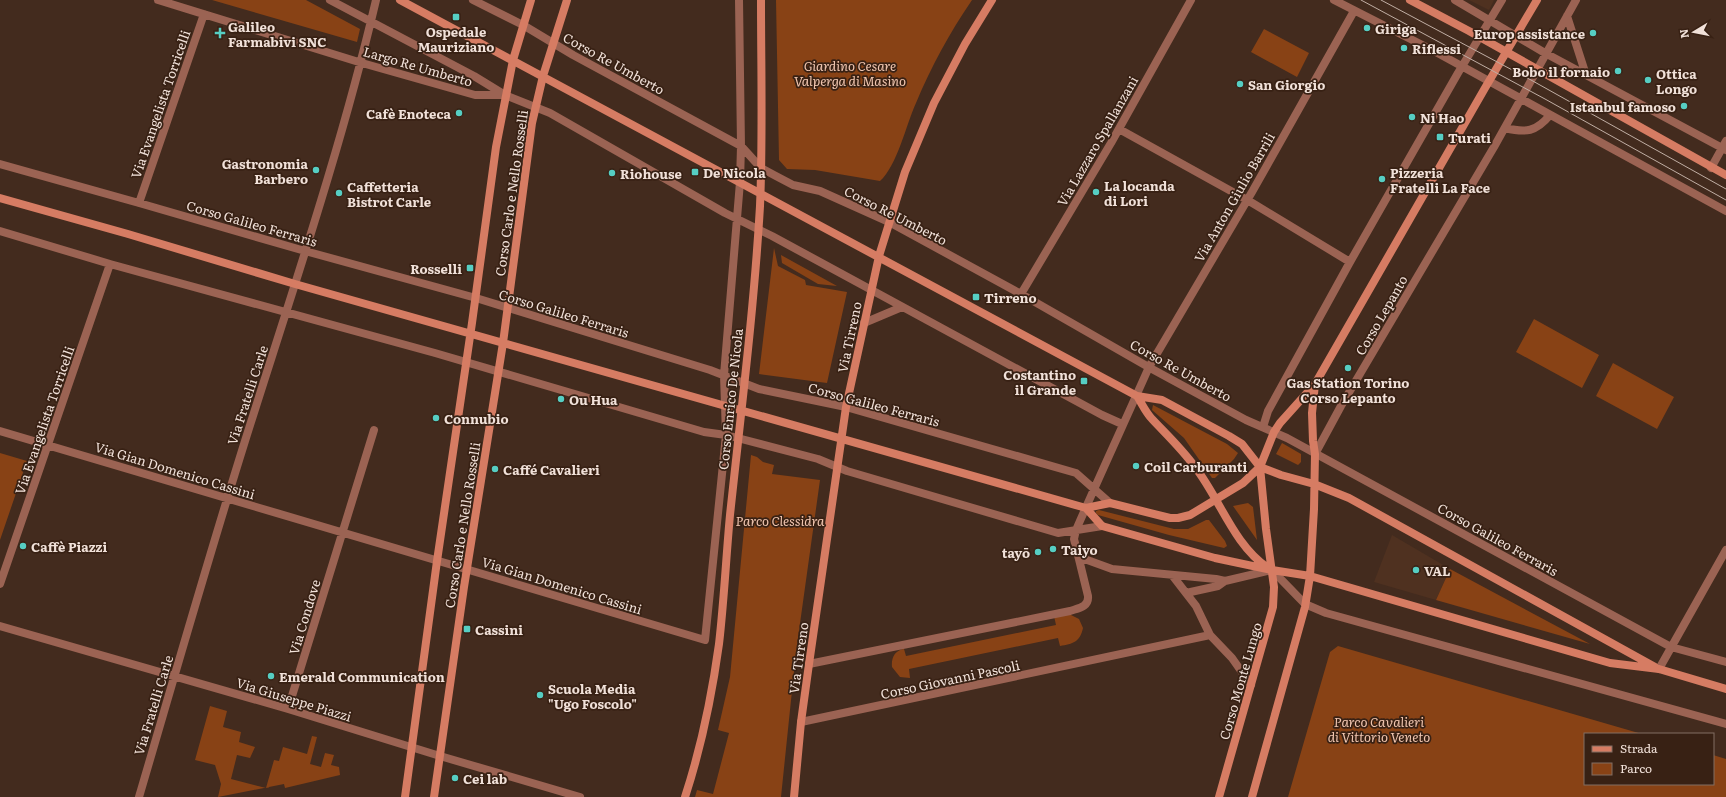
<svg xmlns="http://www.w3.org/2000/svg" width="1726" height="797" font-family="Literata,serif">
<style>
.built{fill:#4f3120}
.green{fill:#884215}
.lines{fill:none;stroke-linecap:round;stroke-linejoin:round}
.street{stroke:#9b6353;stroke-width:8}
.secondary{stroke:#d67c63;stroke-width:8}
.tram{stroke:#c0aea4;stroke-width:1}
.poi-dot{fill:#56cec3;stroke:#382114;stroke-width:1.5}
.labels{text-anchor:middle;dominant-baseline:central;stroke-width:3.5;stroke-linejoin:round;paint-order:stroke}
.poi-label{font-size:13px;font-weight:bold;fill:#f1e1d9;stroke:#382114;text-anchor:start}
.street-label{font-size:13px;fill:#f1e1d9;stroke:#382114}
.park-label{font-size:13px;font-style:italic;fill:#f1c6b0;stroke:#382114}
</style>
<rect width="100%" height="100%" fill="#432b1e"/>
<!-- built -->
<path class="built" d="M1469,0H1494L1489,10Z
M1392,535L1450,569L1436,600L1374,582Z"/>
<!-- green -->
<path class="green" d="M212,0H306L360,29L357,42Z
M776,0H972C950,32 931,67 916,103C906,125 897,166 880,181L815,170L787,169L779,160Z
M1264,29L1309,53L1297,77L1251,52Z
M774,248L778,266L805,280L806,285L847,292L827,383L759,374Z
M781,255L837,286L818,284L782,263Z
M1534,319L1599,355L1582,388L1516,352Z
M1613,363L1674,397L1657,429L1596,396Z
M1153,405L1227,444L1238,453L1234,459L1215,478H1212L1184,438L1152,410Z
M1282,443L1301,454V462L1298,465L1276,454Z
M0,453L27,461L0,540Z
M751,455L757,457L763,462L774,465L772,474L820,480L796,652L781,797H695L697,790L713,794L729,733L718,730L730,677Z
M1248,503L1253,507L1257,540L1233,506Z
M1099,510L1174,529H1188L1206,520H1209L1225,541L1227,546L1224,548L1169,535L1098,515L1096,513V511Z
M1450,569L1590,644L1436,600Z
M1069,614L1079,619L1083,628C1080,642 1073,644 1060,646L1058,638L909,669L910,678L900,677L892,667C891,658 895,650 904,649L906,656L1056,625L1054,616Z
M1338,646L1642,734H1585V784H1713V755L1726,759V797H1288L1330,652Z
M210,706L227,711L223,727L241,732L239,742L255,747L250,758L237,755L231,779L266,788L274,760L279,761L283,747L307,754L312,736L317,737L310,764L321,767L325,753L334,755L331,765L339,767L340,775L285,788L284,784L218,797L221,784L215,765L195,760Z"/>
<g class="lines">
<!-- street -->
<path class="street" d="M158,0L362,63L475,95H504
M330,0L474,76L505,95L550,113L725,213L772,236L1102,415L1122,424
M473,0L523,25L573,55L741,146L761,168L774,175L793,185L820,191L889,222L1021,294L1152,369L1246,420L1287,438L1671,647L1726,662
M1334,0L1434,51L1726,211
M1455,0L1545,53L1726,150
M1567,16L1586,75
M1505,128C1526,133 1536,132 1550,115
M1119,129L1249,201L1350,262
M0,164L139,203L305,251L476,298L710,370L759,389L846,407L1076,473L1110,503
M1711,168L1726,141
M139,203L204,14
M0,231L110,264L435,353L704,432L726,435L818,459L847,471L1058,533L1102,526
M1021,294L1111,143L1191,0
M864,323L902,307
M1263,427L1268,411L1350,262L1458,73L1502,0
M0,431L705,640L726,435L724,375L740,182L741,146L739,0
M1315,454L1341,406L1494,147L1576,0
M1079,557L1112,569L1216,579L1225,581
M1172,575L1196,606L1210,635L1232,658L1251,685
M0,584L110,264
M1186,593L1218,586L1225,581L1272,570L1305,604L1326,613L1726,724
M0,626L288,709L440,756L580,797
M809,664L1070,611C1079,608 1089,607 1088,596L1074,539L1076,530C1100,475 1125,421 1149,367L1252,192L1354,11
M1659,669L1726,550
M288,709L374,430
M801,722L1210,635
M139,797C174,678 208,559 245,441C291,295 341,149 376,0"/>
<!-- secondary -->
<path class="secondary" d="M400,0L1137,396L1162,400L1229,436L1242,444L1260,467L1266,529L1274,587L1273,607L1219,797
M1410,0L1469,31L1726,175
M0,198L128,234L295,284L1086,508L1110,503L1170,518H1178L1190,515L1243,483L1260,467L1274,432L1280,423L1315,384L1485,88L1537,0
M1137,396C1142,404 1146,413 1152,419C1167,435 1182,449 1195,467C1220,499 1233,544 1268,568
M1260,467L1281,475L1314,484L1349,498L1655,667
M1086,508L1102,526L1215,558L1272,570L1310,576L1610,663L1659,669L1726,689
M405,797L437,561L472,323L496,147L513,60L531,0
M434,797L464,587L503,343L532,123L543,76L567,0
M685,797C701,748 712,695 719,644C724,601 726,558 730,515C741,412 754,309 760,206C763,137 761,69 761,0
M794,797L801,722L809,664L846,407L879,256L905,172L934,103L965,44L992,0
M1252,797L1305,607L1310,576L1314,509L1315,454L1313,441L1312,413L1315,384"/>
<!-- tram -->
<path class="tram" d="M1361,0L1545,99L1726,200
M1381,0L1531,80L1726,189"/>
</g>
<!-- markers -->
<g class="poi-dot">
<rect x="452" y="13" width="8" height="8" rx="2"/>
<circle cx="1367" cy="28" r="4"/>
<path d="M218 27h4v4h4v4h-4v4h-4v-4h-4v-4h4z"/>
<circle cx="1593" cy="33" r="4"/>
<circle cx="1404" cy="48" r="4"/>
<circle cx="1618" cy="71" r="4"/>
<circle cx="1648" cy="80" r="4"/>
<circle cx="1240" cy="84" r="4"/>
<circle cx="1684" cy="106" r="4"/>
<circle cx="459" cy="113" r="4"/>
<circle cx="1412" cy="117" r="4"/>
<rect x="1436" y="133" width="8" height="8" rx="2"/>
<circle cx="316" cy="170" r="4"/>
<rect x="691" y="168" width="8" height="8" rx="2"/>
<circle cx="612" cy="173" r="4"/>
<circle cx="1382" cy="179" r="4"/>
<circle cx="1096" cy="192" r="4"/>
<circle cx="339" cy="193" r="4"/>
<rect x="466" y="264" width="8" height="8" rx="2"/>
<rect x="972" y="293" width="8" height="8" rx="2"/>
<circle cx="1348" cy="368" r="4"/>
<rect x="1080" y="377" width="8" height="8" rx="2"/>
<circle cx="561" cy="399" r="4"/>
<circle cx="436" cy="418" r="4"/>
<circle cx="1136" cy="466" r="4"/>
<circle cx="495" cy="469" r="4"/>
<circle cx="23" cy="546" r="4"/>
<circle cx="1053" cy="549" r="4"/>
<circle cx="1038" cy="552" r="4"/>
<circle cx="1416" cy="570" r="4"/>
<rect x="463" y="625" width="8" height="8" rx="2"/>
<circle cx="271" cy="676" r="4"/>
<circle cx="540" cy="695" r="4"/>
<circle cx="455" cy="778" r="4"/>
</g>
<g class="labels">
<!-- poi labels -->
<g class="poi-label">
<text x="228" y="26">Galileo<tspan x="228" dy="15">Farmabivi SNC</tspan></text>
<text x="1375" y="28">Giriga</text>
<text x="456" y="31" text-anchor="middle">Ospedale<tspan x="456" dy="15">Mauriziano</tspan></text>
<text x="1585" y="33" text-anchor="end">Europ assistance</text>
<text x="1412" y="48">Riflessi</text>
<text x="1610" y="71" text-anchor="end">Bobo il fornaio</text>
<text x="1656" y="73">Ottica<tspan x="1656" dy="15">Longo</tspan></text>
<text x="1248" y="84">San Giorgio</text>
<text x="1676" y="106" text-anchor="end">Istanbul famoso</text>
<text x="451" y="113" text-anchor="end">Cafè Enoteca</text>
<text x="1420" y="117">Ni Hao</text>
<text x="1448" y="137">Turati</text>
<text x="308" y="163" text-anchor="end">Gastronomia<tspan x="308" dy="15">Barbero</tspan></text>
<text x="703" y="172">De Nicola</text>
<text x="1390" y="172">Pizzeria<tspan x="1390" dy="15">Fratelli La Face</tspan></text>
<text x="620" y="173">Riohouse</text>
<text x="1104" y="185">La locanda<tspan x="1104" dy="15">di Lori</tspan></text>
<text x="347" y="186">Caffetteria<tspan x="347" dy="15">Bistrot Carle</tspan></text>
<text x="462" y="268" text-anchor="end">Rosselli</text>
<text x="984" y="297">Tirreno</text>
<text x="1076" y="374" text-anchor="end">Costantino<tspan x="1076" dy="15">il Grande</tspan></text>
<text x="1348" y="382" text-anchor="middle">Gas Station Torino<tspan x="1348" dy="15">Corso Lepanto</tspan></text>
<text x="569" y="399">Ou Hua</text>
<text x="444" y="418">Connubio</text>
<text x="1144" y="466">Coil Carburanti</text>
<text x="503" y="469">Caffé Cavalieri</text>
<text x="31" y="546">Caffè Piazzi</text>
<text x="1061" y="549">Taiyo</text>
<text x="1030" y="552" text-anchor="end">tayō</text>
<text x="1424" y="570">VAL</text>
<text x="475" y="629">Cassini</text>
<text x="279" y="676">Emerald Communication</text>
<text x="548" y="688">Scuola Media<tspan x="548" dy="15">"Ugo Foscolo"</tspan></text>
<text x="463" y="778">Cei lab</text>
</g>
<!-- street labels -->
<g class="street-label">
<text transform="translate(614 63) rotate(29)">Corso Re Umberto</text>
<text transform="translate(418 66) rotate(16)">Largo Re Umberto</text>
<text transform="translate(160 104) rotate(-71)">Via Evangelista Torricelli</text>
<text transform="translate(1097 141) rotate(-60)">Via Lazzaro Spallanzani</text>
<text transform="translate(511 193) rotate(-82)">Corso Carlo e Nello Rosselli</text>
<text transform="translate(1234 197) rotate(-60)">Via Anton Giulio Barrili</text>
<text transform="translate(896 215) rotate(27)">Corso Re Umberto</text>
<text transform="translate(252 223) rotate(16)">Corso Galileo Ferraris</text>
<text transform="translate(564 313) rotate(17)">Corso Galileo Ferraris</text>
<text transform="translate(1381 315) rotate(-60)">Corso Lepanto</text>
<text transform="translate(849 337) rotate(-78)">Via Tirreno</text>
<text transform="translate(1181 370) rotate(29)">Corso Re Umberto</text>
<text transform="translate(247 395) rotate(-72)">Via Fratelli Carle</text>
<text transform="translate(730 399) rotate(-84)">Corso Enrico De Nicola</text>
<text transform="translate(874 404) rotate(15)">Corso Galileo Ferraris</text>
<text transform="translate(44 420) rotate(-71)">Via Evangelista Torricelli</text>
<text transform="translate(175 470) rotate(17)">Via Gian Domenico Cassini</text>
<text transform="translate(462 525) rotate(-81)">Corso Carlo e Nello Rosselli</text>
<text transform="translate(1498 539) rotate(29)">Corso Galileo Ferraris</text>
<text transform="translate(562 585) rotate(17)">Via Gian Domenico Cassini</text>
<text transform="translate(304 617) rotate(-73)">Via Condove</text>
<text transform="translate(798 658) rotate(-82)">Via Tirreno</text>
<text transform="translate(950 679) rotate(-12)">Corso Giovanni Pascoli</text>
<text transform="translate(1240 681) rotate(-74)">Corso Monte Lungo</text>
<text transform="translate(294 699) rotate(17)">Via Giuseppe Piazzi</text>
<text transform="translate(153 705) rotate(-73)">Via Fratelli Carle</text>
</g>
<!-- park labels -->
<g class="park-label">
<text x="850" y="65">Giardino Cesare<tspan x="850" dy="15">Valperga di Masino</tspan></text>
<text x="780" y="520">Parco Clessidra</text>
<text x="1379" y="721">Parco Cavalieri<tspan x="1379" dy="15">di Vittorio Veneto</tspan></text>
</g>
</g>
<!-- legend -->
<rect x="1584" y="733" width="130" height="52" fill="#382114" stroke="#826e63"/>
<rect x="1592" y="746" width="20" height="6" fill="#d67c63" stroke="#826e63"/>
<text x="1620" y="753" font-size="12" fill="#f1e1d9">Strada</text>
<rect x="1592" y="763" width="20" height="12" fill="#884215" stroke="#826e63"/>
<text x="1620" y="773" font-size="12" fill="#f1e1d9">Parco</text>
<!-- north arrow -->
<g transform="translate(1694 32) rotate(260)" stroke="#382114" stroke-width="3" paint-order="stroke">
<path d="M0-3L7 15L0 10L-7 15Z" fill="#f1e1d9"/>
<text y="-6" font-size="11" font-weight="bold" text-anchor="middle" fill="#f1e1d9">N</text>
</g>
</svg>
